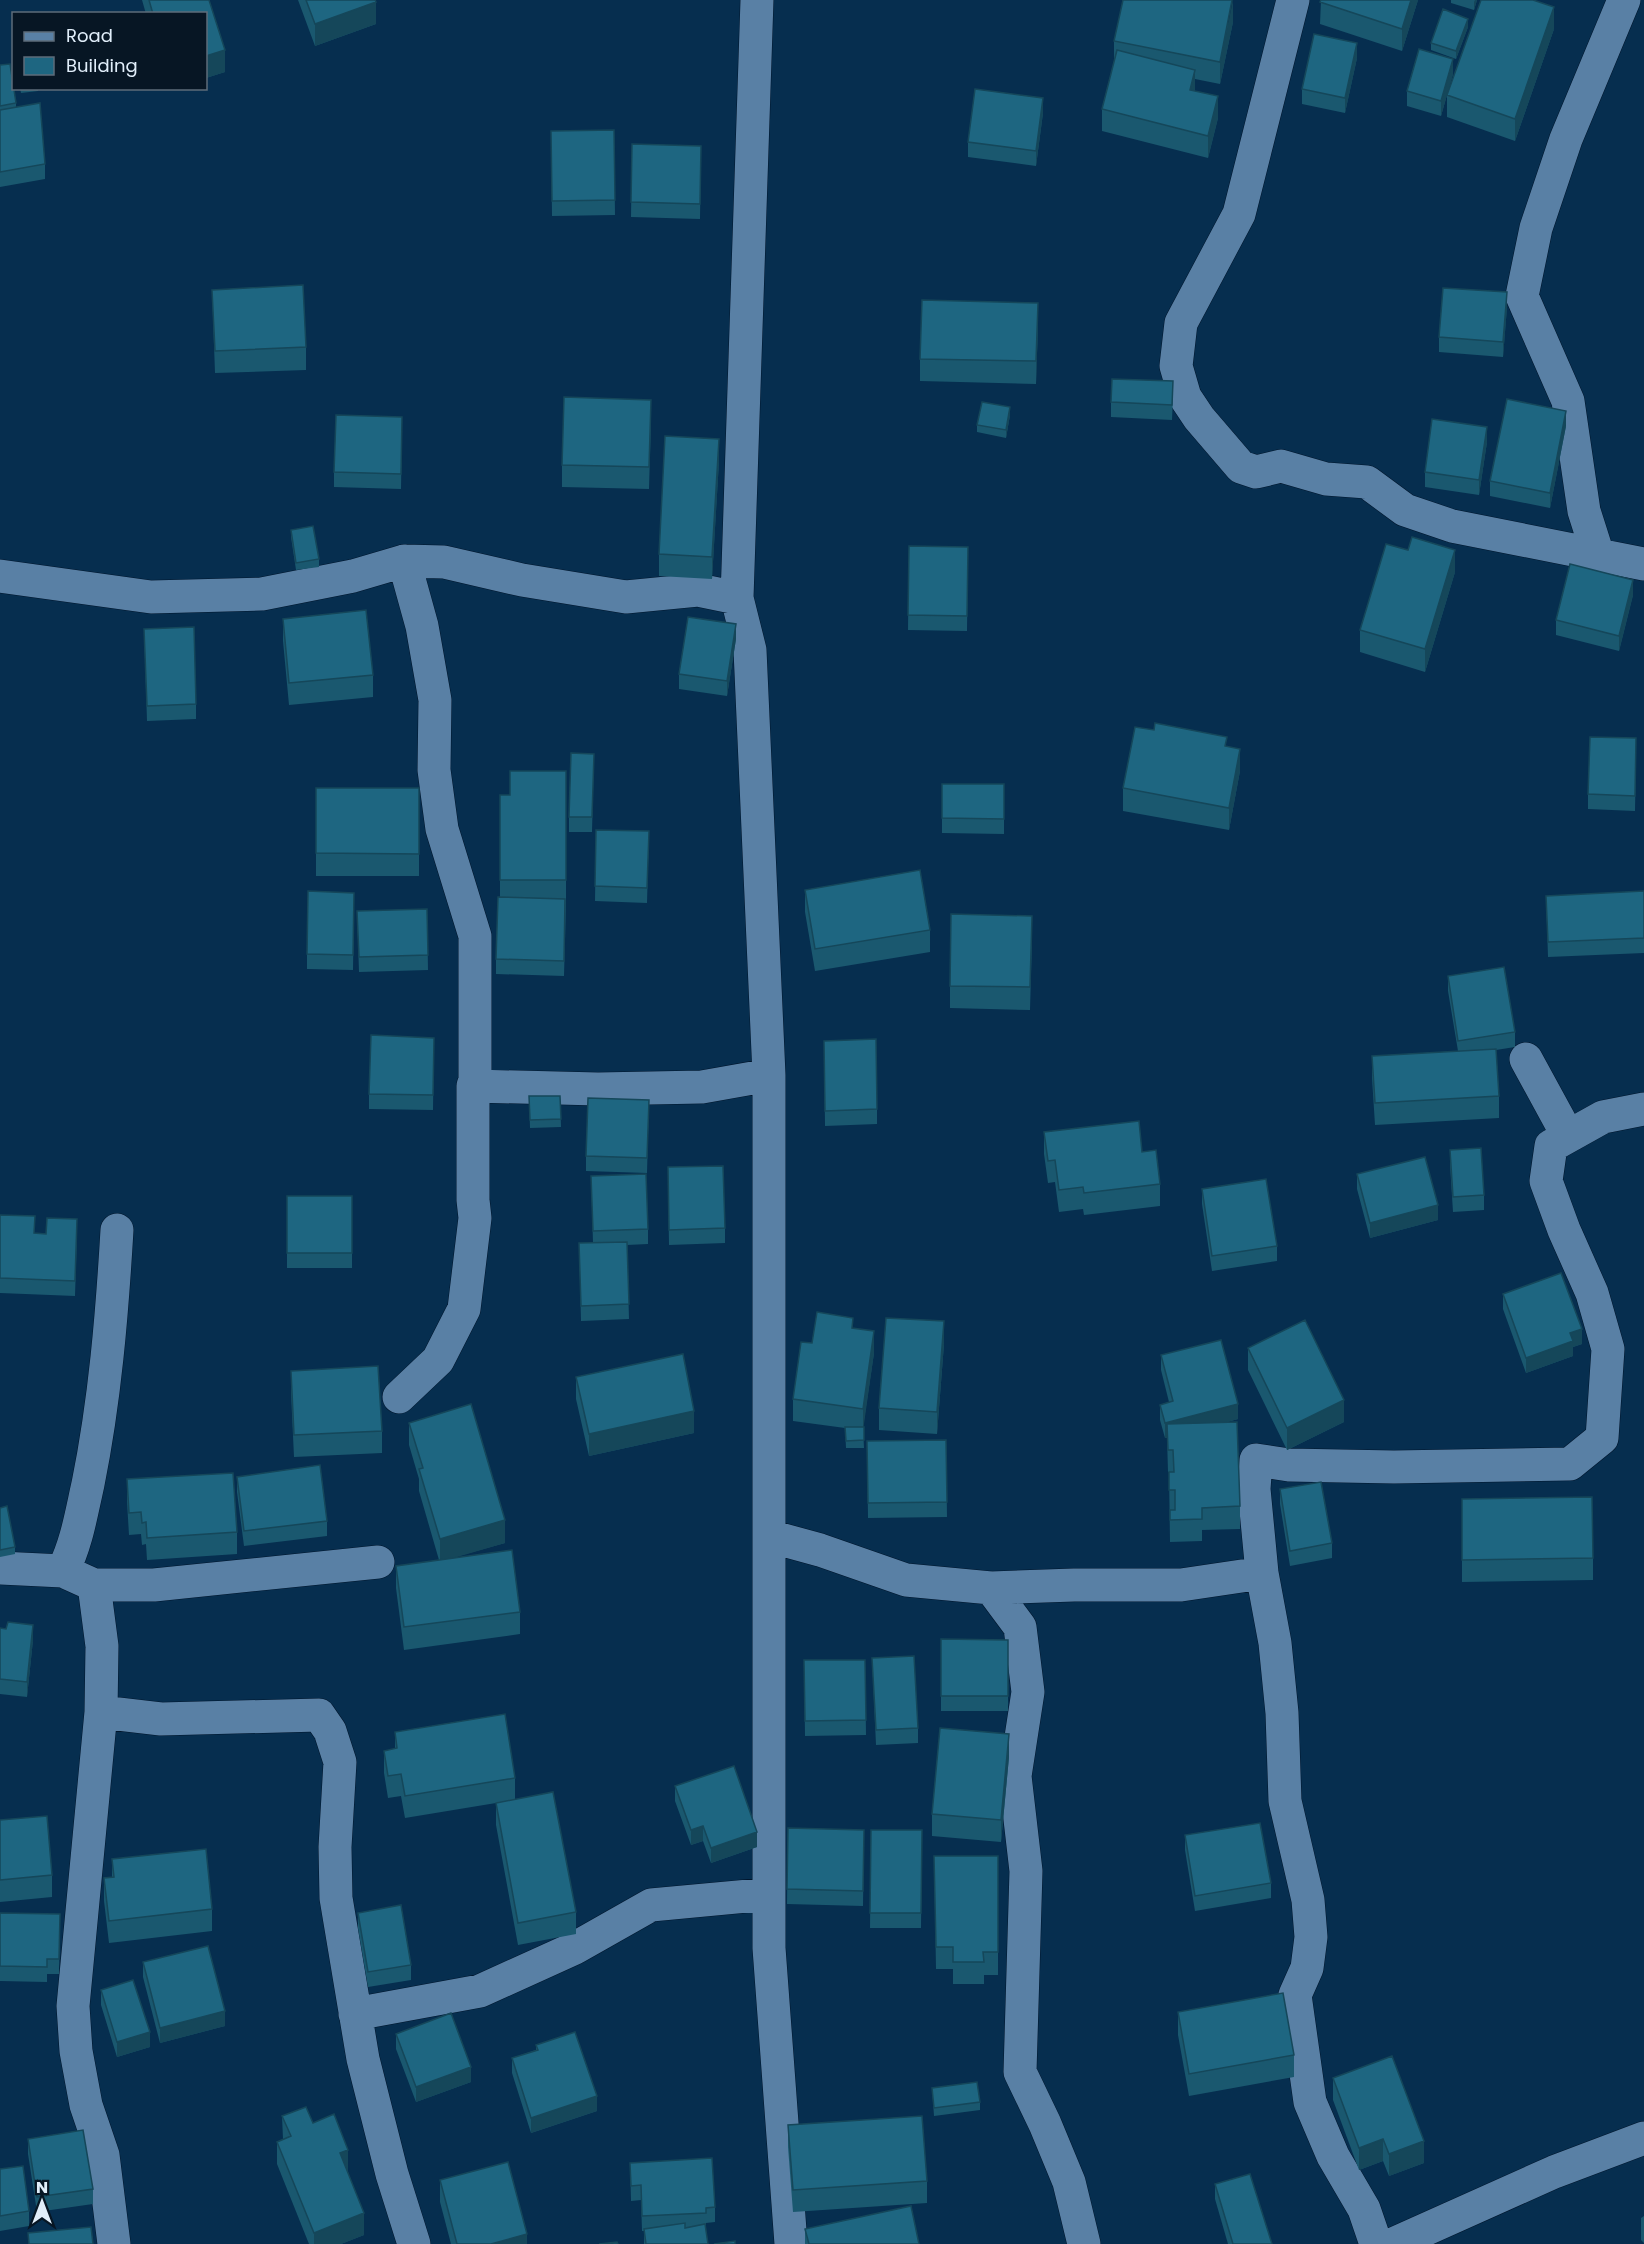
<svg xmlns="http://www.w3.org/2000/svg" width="1644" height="2244" font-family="Poppins,sans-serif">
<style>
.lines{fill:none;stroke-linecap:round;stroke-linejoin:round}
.minor-casing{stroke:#00162d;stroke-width:34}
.minor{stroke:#5980a5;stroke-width:33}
.wall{fill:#1a586f}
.shaded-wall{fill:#15475a}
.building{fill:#1e6681;stroke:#15475a;stroke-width:1.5}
</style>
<rect width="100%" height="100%" fill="#062e4f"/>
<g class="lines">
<!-- minor casing -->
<g class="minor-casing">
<path id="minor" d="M757,0L737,598L750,650L769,1075V1948L791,2244
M1293,0L1239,214L1181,323L1176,366L1185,397L1199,418L1241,467L1256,472L1281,466L1326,479L1367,482L1405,510L1452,526L1644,564
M1598,555L1584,511L1568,401L1522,296L1536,228L1566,139L1624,0
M0,576L151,597L262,594L353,576L404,561L444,562L522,580L626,597L698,590L737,598
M1526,1059L1568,1136
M473,1086L598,1089L702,1087L769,1075
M399,1397L438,1360L464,1309L475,1218L473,1200V1086L475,1080V936L442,829L434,770L435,700L422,626L404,561
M769,1536L820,1550L906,1580L991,1588L1074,1585H1181L1262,1573L1275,1643L1282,1713L1285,1801L1308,1900L1311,1937L1307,1968L1295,1995L1310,2102L1333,2156L1364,2209L1376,2244
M0,1568L63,1571L94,1585L102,1646L101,1712L73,2006L76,2051L86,2105L103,2155L114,2244
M63,1571C77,1542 81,1515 88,1484C105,1400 112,1315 117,1230
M1262,1573L1254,1489L1256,1460L1289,1465L1394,1467L1570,1464L1602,1438L1608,1349L1592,1293L1564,1230L1546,1181L1551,1146L1603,1117L1644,1109
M94,1585H154L378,1562
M991,1588L1020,1627L1028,1692L1015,1776L1026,1871L1020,2072L1045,2124L1069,2182L1084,2244
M101,1712L161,1719L319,1715L330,1731L340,1762L335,1847L336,1898L363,2059L392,2174L414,2244
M355,2014L480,1991L575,1948L651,1905L769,1894
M1393,2244L1554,2172L1644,2138"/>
</g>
<!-- minor -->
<use href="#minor" class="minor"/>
</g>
<!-- wall -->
<path class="wall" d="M142,0H209L225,72L206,78V14H146Z
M298,0H375L376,24L315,46Z
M1321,0H1418L1402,51L1320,24Z
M1451,0H1477L1474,10L1451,3Z
M1233,22L1220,84L1195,79V91L1218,118L1208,158L1102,131V109L1114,61V41Z
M1468,27L1456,59L1431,50V43Z
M1554,29L1515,141L1447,117V95Z
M1357,58L1345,113L1302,104V89Z
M0,65L16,103V107L45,164V179L0,187Z
M1453,74L1441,116L1407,106V91Z
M20,88H38V91L21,93Z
M1043,113L1036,166L968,157V142Z
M614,130L615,215L552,216L551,131Z
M632,144L701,146L700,219L631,217Z
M212,290L306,347V370L215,373Z
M1507,307L1503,357L1439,352V337Z
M1038,325L1036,384L920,381V359Z
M1173,396L1172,420L1111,417V402Z
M1010,415L1006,438L977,432V425Z
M651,422L649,489L562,487V465Z
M1566,426L1550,508L1490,496V481Z
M402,432L401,489L334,487V472Z
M1487,442L1479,495L1425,487V472Z
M719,461L712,579L659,576V554Z
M291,530L319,559V567L296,570L291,537Z
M909,546L968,547L967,631L908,630Z
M1455,572L1425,672L1360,652V630Z
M1633,595L1619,651L1556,635V620Z
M283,619L373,675V697L289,705L283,641Z
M144,629L196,704V719L147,721Z
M736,639L727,696L679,689V674Z
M1227,747L1240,771L1229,830L1123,811V788Z
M1636,753L1635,811L1588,809V794Z
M594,754L592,832H569V817Z
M566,771V903L564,976L496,974V959L500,897V795H510Z
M942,784H1004V834L942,833Z
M316,788H419V876H316Z
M596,830L649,831L647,903L595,901Z
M805,890L930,930V952L815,971L805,912Z
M1644,891V953L1548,957L1546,896Z
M354,908L353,970L307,969V954Z
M427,909L428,970L359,972L357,911Z
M1032,938L1030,1010L950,1008V986Z
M1448,976L1515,1032V1047L1496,1050L1499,1096V1118L1375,1125L1372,1078V1056L1458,1051L1448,991Z
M434,1038L433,1110L369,1109V1094Z
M824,1041L877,1109V1124L825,1126Z
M529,1096H560L561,1127L530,1128Z
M649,1100L647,1173L586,1171V1156Z
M1044,1132L1142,1152L1160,1184V1206L1084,1215L1083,1209L1059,1212L1055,1182L1048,1183L1044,1154Z
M1450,1150L1484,1195V1210L1453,1212L1450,1165Z
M1357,1174L1438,1220L1370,1238L1357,1189Z
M591,1176L648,1229V1244L627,1245L629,1319L581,1321L579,1243H593Z
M668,1182L725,1228V1243L669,1245Z
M1202,1189L1277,1246V1261L1212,1271L1202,1204Z
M287,1196H352V1268H287Z
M0,1215L35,1233L77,1234L75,1296L0,1293Z
M1503,1294L1582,1344L1573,1347V1356L1526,1373L1503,1309Z
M853,1328L874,1353L863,1427L864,1448H846L845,1428L793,1421V1399L812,1343Z
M944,1344L937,1434L879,1430V1408Z
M1248,1348L1344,1422L1287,1450L1248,1370Z
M1161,1355L1238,1419L1227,1422L1240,1506V1529L1202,1530V1541L1170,1542L1169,1472H1173H1168L1167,1438H1165L1160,1420V1405L1169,1402L1161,1370Z
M291,1371L382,1431V1453L294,1457L291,1393Z
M576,1377L694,1433L589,1456L576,1399Z
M409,1423L505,1543L451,1558L520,1612V1634L404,1650L396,1588V1566L439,1560L419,1491V1479L409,1445Z
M946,1440L947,1517L868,1518L867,1441Z
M237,1477L327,1521V1536L244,1546L237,1492Z
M127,1479L237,1532V1554L147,1560L146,1544L142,1545L141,1534L129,1535L127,1502Z
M1280,1489L1332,1543V1558L1290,1566L1280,1504Z
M1462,1499L1593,1558V1580L1462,1582Z
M0,1508L15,1547V1554L0,1557Z
M0,1628L33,1640L27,1697L0,1694Z
M941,1639L1008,1640V1711H941Z
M872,1658L918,1728V1743L876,1745Z
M804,1660H865L866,1735L805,1736Z
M395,1732L515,1778V1799L576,1912V1934L518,1945L496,1825V1803L405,1818L401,1796L388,1798L384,1773V1751L395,1749Z
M1009,1757L1001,1842L932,1836V1814Z
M675,1786L757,1847L711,1863L703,1841L691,1845L675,1801Z
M0,1820L52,1875V1897L0,1902Z
M788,1828L864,1830L863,1906L787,1904Z
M871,1830H922L921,1928H870Z
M1185,1835L1271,1883V1898L1195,1911L1185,1850Z
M934,1856H998V1975H984V1984H953V1969H936Z
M112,1859L212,1909V1931L109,1943L104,1901V1878H112Z
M0,1913L60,1914L59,1974H47V1982L0,1981Z
M358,1913L411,1965V1980L368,1987L358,1928Z
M143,1962L225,2026L160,2043L143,1977Z
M101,1990L150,2047L117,2057L101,2005Z
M1178,2012L1294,2055V2077L1189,2096L1178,2035Z
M396,2034L471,2082L416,2102L396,2049Z
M536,2045L597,2111L531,2133L512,2073V2058L536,2050Z
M1333,2078L1424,2163L1389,2176L1383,2161L1359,2170L1333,2100Z
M932,2088L980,2102V2110L934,2116Z
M282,2116L313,2123L348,2172L364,2235L341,2244H309L277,2164V2142L283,2139Z
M788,2125L927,2181V2203L793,2212L788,2147Z
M28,2139L93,2189V2204L37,2212L28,2154Z
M630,2163L715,2207V2222L706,2223V2228H705L708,2244H644V2231H642L641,2200L631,2201Z
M0,2169L29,2211V2226L0,2231Z
M440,2180L527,2244H451L440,2202Z
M1215,2184L1272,2244H1228L1215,2199Z
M1644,2216V2243L1641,2240V2218Z
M805,2229L919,2244H805Z"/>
<!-- shaded-wall -->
<path class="shaded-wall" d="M1233,0V22L1220,84V62Z
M1411,0H1418L1402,51V29Z
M1475,0H1477L1474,10V2Z
M376,2V24L315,46V24Z
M1554,7V29L1515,141V119Z
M1468,19V27L1456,59V51Z
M1357,43V58L1345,113V98Z
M225,50V72L206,78V56Z
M1453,59V74L1441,116V101Z
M1195,70V92L1190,90Z
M1218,96V118L1208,158V136Z
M1043,98V113L1036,166V151Z
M1507,292V307L1503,357V342Z
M1038,303V325L1036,384V361Z
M1010,407V415L1006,438V430Z
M1566,411V426L1550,508V493Z
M1487,427V442L1479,495V480Z
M719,439V461L712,579V557Z
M1455,550V572L1425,672V649Z
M1633,580V595L1619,651V636Z
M736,624V639L727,696V681Z
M1240,749V771L1229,830V808Z
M1438,1205V1220L1370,1238V1223Z
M944,1321V1344L937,1434V1412Z
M1582,1329V1344L1573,1347V1356L1526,1373V1358L1570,1333Z
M874,1331V1353L863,1431V1409Z
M1344,1400V1422L1287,1450V1428Z
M1238,1404V1419L1168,1438L1167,1424V1438H1165V1423Z
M694,1411V1433L589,1456V1434Z
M505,1520V1543L440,1562V1539Z
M33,1625V1640L27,1697V1682Z
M1009,1734V1757L1001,1842V1820Z
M703,1826V1841L691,1845V1830Z
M757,1832V1847L711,1863V1848Z
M225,2011V2026L160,2043V2028Z
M150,2032V2047L117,2057V2042Z
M471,2067V2082L416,2102V2087Z
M597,2096V2111L531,2133V2118Z
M1383,2139V2161L1359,2170V2148Z
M1424,2141V2163L1389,2176V2154Z
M348,2150V2172L340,2175V2153Z
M364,2213V2235L341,2244H314V2233Z
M527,2234V2244H491Z"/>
<!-- building -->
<path class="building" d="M149,0H209L225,50L206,56V14H153Z
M306,0H375L376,2L315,24Z
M1123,0H1232L1220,62L1114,41Z
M1321,0H1411L1402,29L1320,2Z
M1481,0H1533L1554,7L1515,119L1447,95Z
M1443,9L1468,19L1456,51L1431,43Z
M1314,34L1357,43L1345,98L1302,89Z
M1419,49L1453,59L1441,101L1407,91Z
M1117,50L1195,70L1190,90L1218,96L1208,136L1102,109Z
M10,64L16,103L0,106V65Z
M975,89L1043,98L1036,151L968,142Z
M40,103L45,164L0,172V110Z
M614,130L615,200L552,201L551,131Z
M632,144L701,146L700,204L631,202Z
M303,285L306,347L215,351L212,290Z
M1443,288L1507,292L1503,342L1439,337Z
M922,300L1038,303L1036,361L920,359Z
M1112,379L1173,381L1172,405L1111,402Z
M564,397L651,400L649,467L562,465Z
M1507,399L1566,411L1550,493L1490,481Z
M982,402L1010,407L1006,430L977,425Z
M336,415L402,417L401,474L334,472Z
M1432,419L1487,427L1479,480L1425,472Z
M665,436L719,439L712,557L659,554Z
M313,526L319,559L296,563L291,530Z
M1412,537L1455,550L1425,649L1360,630L1386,544L1408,550Z
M909,546L968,547L967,616L908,615Z
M1570,564L1633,580L1619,636L1556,620Z
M366,610L373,675L289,683L283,619Z
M688,617L736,624L727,681L679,674Z
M194,627L196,704L147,706L144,629Z
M1155,723L1227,737L1225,746L1240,749L1229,808L1123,788L1135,727L1154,730Z
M1590,737L1636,738L1635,796L1588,794Z
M571,753L594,754L592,817H569Z
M510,771H566V880H500V795H510Z
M942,784H1004V819L942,818Z
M316,788H419V854L316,853Z
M596,830L649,831L647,888L595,886Z
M920,870L930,930L815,949L805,890Z
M308,891L354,893L353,955L307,954Z
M1644,891V938L1548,942L1546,896Z
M498,897L565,899L564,961L496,959Z
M427,909L428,955L359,957L357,911Z
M951,914L1032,916L1030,987L950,986Z
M1504,967L1515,1032L1458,1041L1448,976Z
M371,1035L434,1038L433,1095L369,1094Z
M876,1039L877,1109L825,1111L824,1041Z
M1496,1049L1499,1096L1375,1103L1372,1056Z
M529,1096H560L561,1119L530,1120Z
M588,1098L649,1100L647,1158L586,1156Z
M1139,1121L1142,1152L1156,1150L1160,1184L1084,1193L1083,1187L1059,1190L1055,1160L1048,1161L1044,1132Z
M1481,1148L1484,1195L1453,1197L1450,1150Z
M1425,1157L1438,1205L1370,1223L1357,1174Z
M723,1166L725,1228L669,1230L668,1167Z
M646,1174L648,1229L593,1231L591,1176Z
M1266,1179L1277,1246L1212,1256L1202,1189Z
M287,1196H352V1253H287Z
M0,1215L35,1216L34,1233L46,1234L47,1218L77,1219L75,1281L0,1278Z
M627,1242L629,1304L581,1306L579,1243Z
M1561,1273L1582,1329L1570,1333L1573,1341L1526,1358L1503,1294Z
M817,1312L853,1318L852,1328L874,1331L863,1409L793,1399L801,1342L812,1343Z
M886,1318L944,1321L937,1412L879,1408Z
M1305,1320L1344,1400L1287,1428L1248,1348Z
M1221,1340L1238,1404L1165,1423L1160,1405L1173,1401L1161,1355Z
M683,1354L694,1411L589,1434L576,1377Z
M378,1366L382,1431L294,1435L291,1371Z
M471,1404L505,1520L440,1539L419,1469L423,1468L409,1423Z
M1237,1422L1240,1506L1202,1508V1519L1170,1520V1510H1175V1490H1169V1472H1174L1173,1450H1168L1167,1424Z
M845,1427H864V1440L846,1441Z
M946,1440L947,1502L868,1503L867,1441Z
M320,1465L327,1521L244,1531L237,1477Z
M233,1473L237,1532L147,1538L146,1522L142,1523L141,1512L129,1513L127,1479Z
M1321,1482L1332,1543L1290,1551L1280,1489Z
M1592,1497L1593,1558L1462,1560V1499Z
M7,1506L15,1547L0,1550V1508Z
M512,1550L520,1612L404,1627L396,1566Z
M8,1622L33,1625L27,1682L0,1679V1628L6,1629Z
M941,1639L1008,1640V1696H941Z
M914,1656L918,1728L876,1730L872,1658Z
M804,1660H865L866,1720L805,1721Z
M505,1714L515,1778L405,1796L401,1774L388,1776L384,1751L397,1748L395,1732Z
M940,1728L1009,1734L1001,1820L932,1814Z
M734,1766L757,1832L711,1848L703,1826L691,1830L675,1786Z
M553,1792L576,1912L518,1923L496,1803Z
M47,1816L52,1875L0,1880V1820Z
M1260,1823L1271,1883L1195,1896L1185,1835Z
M788,1828L864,1830L863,1891L787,1889Z
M871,1830H922L921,1913H870Z
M206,1849L212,1909L109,1921L104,1878L114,1877L112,1859Z
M934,1856H998V1952H983L984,1962H953V1947H936Z
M401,1905L411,1965L368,1972L358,1913Z
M0,1913L60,1914L59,1959H47V1967L0,1966Z
M208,1946L225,2011L160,2028L143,1962Z
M133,1980L150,2032L117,2042L101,1990Z
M1283,1993L1294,2055L1189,2074L1178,2012Z
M451,2013L471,2067L416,2087L396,2034Z
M575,2032L597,2096L531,2118L512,2058L538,2050L536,2045Z
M1392,2056L1424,2141L1389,2154L1383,2139L1359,2148L1333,2078Z
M977,2082L980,2102L934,2108L932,2088Z
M306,2107L313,2123L334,2114L348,2150L340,2153L364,2213L314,2233L277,2142L291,2136L282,2116Z
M922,2116L927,2181L793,2190L788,2125Z
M83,2130L93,2189L37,2197L28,2139Z
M712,2158L715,2207L706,2208V2213L642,2216L641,2185L631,2186L630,2163Z
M508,2162L527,2234L491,2244H457L440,2180Z
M23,2166L29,2211L0,2216V2169Z
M1250,2174L1272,2244H1233L1215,2184Z
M911,2206L919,2244H809L805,2229Z
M685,2223V2228L705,2224L708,2244H646L644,2229Z
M91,2227L93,2244H29L28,2233Z
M735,2241V2244H714Z
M617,2242L618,2244H599Z"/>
<!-- legend -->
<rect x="12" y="12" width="195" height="78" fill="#071624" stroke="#5e6c7a" stroke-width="1.5"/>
<rect x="24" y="32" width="30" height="9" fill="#5980a5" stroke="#5e6c7a" stroke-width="1.5"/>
<text x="66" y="42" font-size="18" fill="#e1eefa">Road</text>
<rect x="24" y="57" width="30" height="18" fill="#1e6681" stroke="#5e6c7a" stroke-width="1.5"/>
<text x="66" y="72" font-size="18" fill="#e1eefa">Building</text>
<!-- north arrow -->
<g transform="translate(42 2202)" stroke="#071624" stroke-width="4.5" paint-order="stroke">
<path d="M0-4.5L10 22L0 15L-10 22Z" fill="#e1eefa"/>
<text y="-9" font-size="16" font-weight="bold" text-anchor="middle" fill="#e1eefa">N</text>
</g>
</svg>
